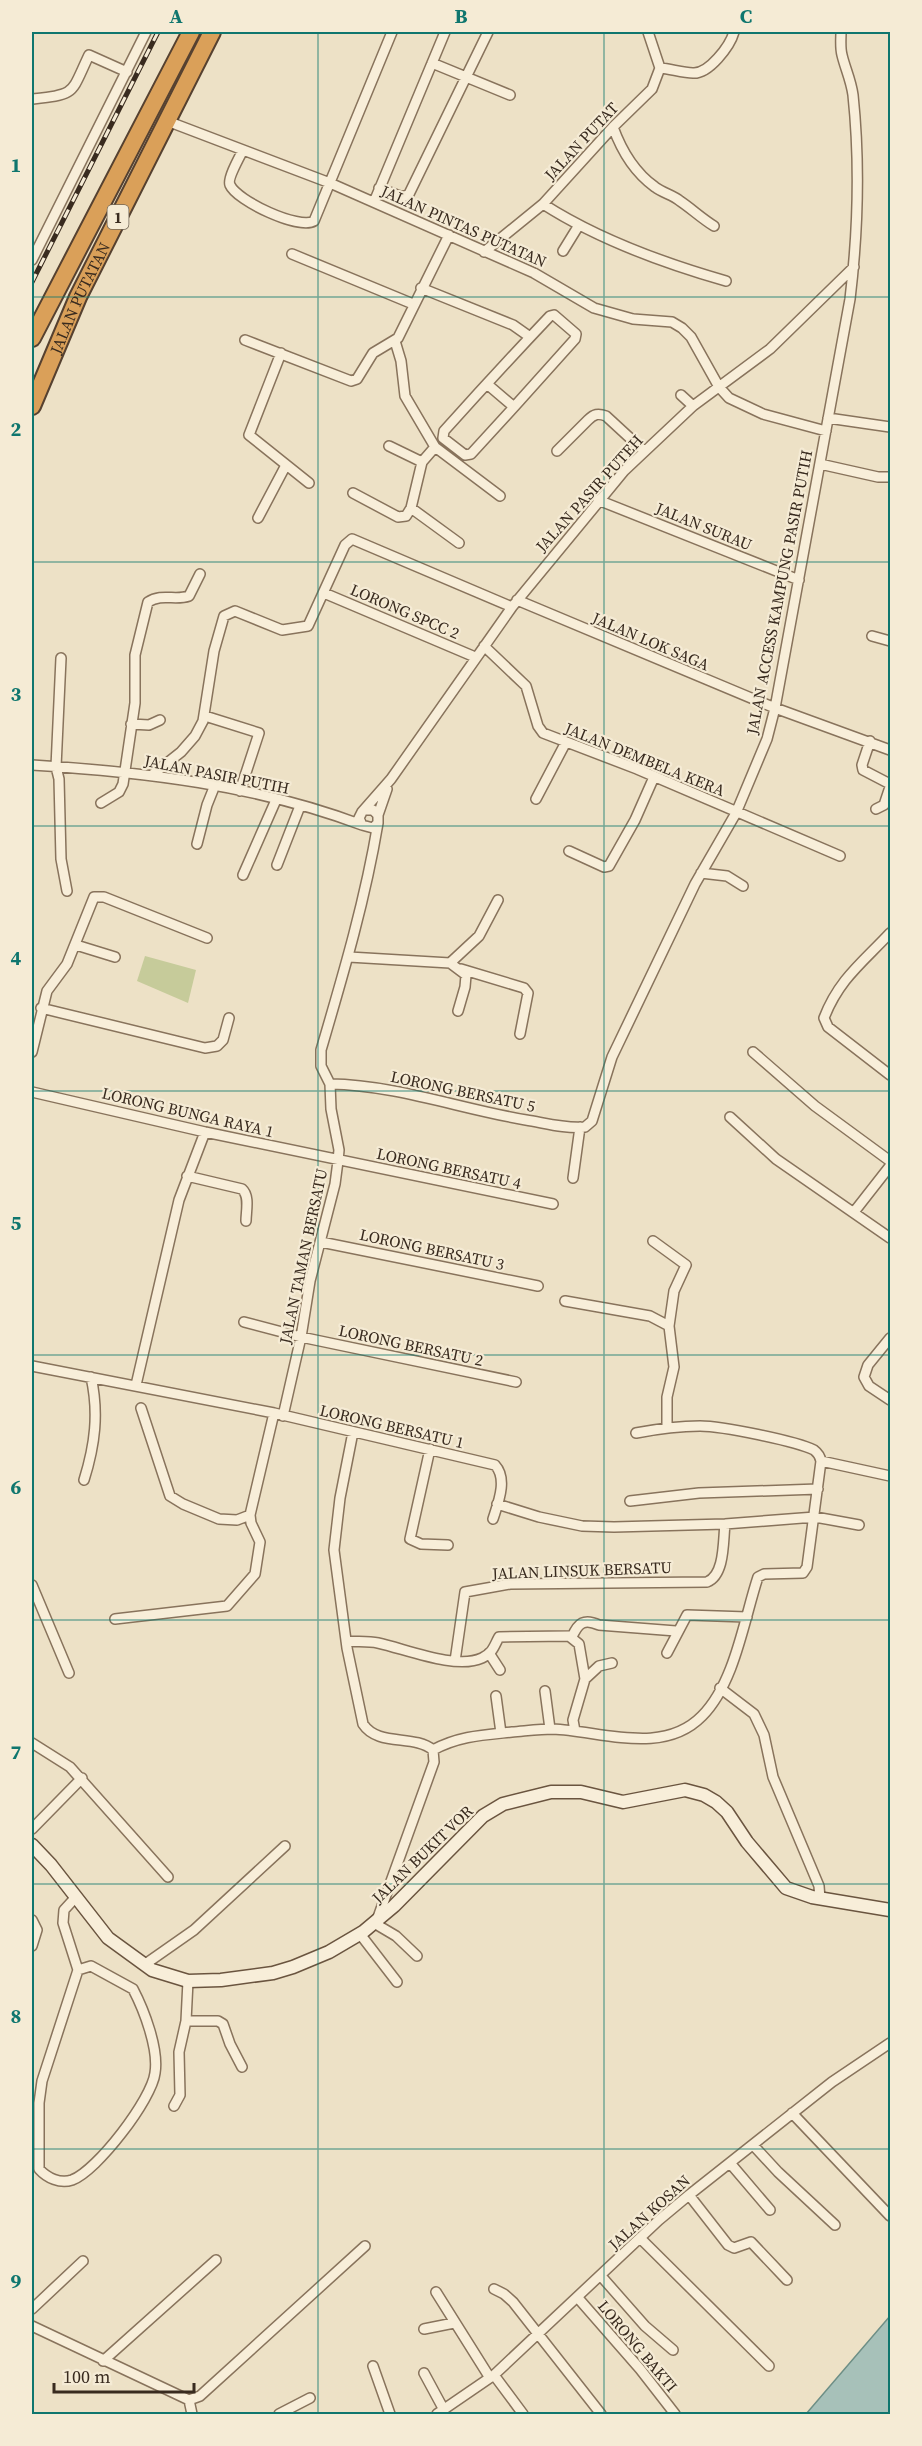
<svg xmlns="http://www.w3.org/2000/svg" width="922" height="2446" font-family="'Source Serif 4',serif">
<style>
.green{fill:#c6cb9a}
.water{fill:#a7c1b9;stroke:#6e8f86;stroke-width:1.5}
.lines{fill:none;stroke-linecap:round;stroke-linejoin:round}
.street-casing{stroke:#88735c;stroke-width:12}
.secondary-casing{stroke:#6a543f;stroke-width:15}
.highway-casing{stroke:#564130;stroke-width:20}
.street{stroke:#f8eed9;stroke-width:9}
.secondary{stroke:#f8eed9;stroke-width:12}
.highway{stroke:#daa059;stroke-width:16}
.rail-casing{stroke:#392b1f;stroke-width:5}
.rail{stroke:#f5ebd5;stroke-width:3;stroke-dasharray:9;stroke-linecap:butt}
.grid{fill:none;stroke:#0f766e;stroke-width:1.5;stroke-opacity:0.55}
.labels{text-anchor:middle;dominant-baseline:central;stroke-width:4.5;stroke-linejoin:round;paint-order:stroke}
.shield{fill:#f5ebd5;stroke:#716556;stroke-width:1.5}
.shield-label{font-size:15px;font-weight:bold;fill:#392b1f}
.street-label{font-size:16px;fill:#392b1f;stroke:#f5ebd5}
.neatline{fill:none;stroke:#0f766e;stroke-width:2}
.grid-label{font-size:20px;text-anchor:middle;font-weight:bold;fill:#0f766e}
</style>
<rect width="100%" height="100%" fill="#ede1c6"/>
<!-- green -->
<path class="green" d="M145,956L196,970L188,1003L137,981Z"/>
<!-- water -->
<path class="water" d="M890,2316V2414H806Z"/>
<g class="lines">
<!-- street casing -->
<g class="street-casing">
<path id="street" d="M432,63L510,95
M660,68C671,69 683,73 693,73C709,74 730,46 734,32
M32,99C77,94 70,95 89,55L127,72
M167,121L330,183L534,273L594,308L633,319L672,322L682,328L691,337L719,387L729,398L763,414L826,431
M613,127C622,152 634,172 655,187C663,193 673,195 680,201C692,209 701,218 714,226
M243,150C240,156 227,179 230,185C237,201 299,230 314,221L392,32
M379,188L403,197L409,194L488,32
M374,202L445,32
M543,204C599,240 663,263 726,281
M563,251L579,225
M484,252L543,204L613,127L652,89L660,68L648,32
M292,254L413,304
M32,260L146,32
M421,288L513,325L530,337
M245,340L351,381L357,379L373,353L398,338L449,235
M395,341L401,361L405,396L435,447L500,496
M281,353L249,435L309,483
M487,384L514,407L471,454L465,455L443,438L444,431C479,392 514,354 550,316L554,315L576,334L575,339L514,407
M681,395L693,406
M828,418L890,427
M389,446L422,462
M435,447L422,462L411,508L459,543
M557,451L588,420C594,414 598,413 606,416L644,451
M820,464L878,477H890
M353,493L398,517L406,516L411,508
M598,500L799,580
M258,518L286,465
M324,593L475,657
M517,600L775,708L890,750
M872,636L890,641
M484,646L526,686L538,726L543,733L637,769L840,856
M61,658L56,767L59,779L61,859L67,891
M205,716L259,733L240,791
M131,724L149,725L160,720
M870,741L862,765L863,770L888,783L890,787L884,805L876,809
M32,765C143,772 256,785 362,825
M152,775L181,752L195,736L203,721L214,651L224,616L235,611L282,630L308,626L345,545L352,539L512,607
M536,799L566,742
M101,803L119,792L123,784L135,703V655L148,602C162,593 175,601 189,596L200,574
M365,810H373L378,815V823L373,828L362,825L359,818L362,812L391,779L512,607L624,471L693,406L770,349L854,267
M378,815L387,789
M197,844L207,805L215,785
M569,851L604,867L609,866L635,820L654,777
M277,865L300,806
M701,873L727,876L743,886
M243,875L276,800
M890,933C863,962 839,979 824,1018L828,1027L890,1075
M76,945L115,957
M349,957L450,963L466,975L465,987L458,1011
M450,963L479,936L498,900
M461,969L524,988L528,993L520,1034
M41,1008L205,1048L217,1046L223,1040L229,1018
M32,1052L47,991L67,964L94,897H104L207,938
M753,1052L815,1106L890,1161
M330,1084C396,1085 461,1109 526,1120C545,1123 565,1129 585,1127L592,1121L612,1057L695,884L736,813L767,739L775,708L850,299C858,232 860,162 853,95C851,80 845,68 842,55C840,48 841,39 841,32
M32,1092L205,1132L553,1204
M730,1117L776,1159L890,1238
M187,1176L242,1189C250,1196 246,1211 246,1221
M573,1178L580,1127
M854,1212L890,1166
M653,1241L686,1265L674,1291L669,1326L674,1367L667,1397V1428
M321,1242L538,1286
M565,1301L650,1316L669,1326
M244,1322L301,1337L516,1382
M890,1338L868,1365L864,1377L869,1386L890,1400
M32,1366L274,1413L495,1465C508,1479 498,1503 493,1519
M136,1385L179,1200L205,1132
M141,1408L170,1496L183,1504L219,1519L237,1520L250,1515
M283,1416L301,1337L310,1281L335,1184L338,1161L339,1150L331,1109L330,1084L321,1066V1050C343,975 365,901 378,823
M353,1432L340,1498L334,1550L347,1648L363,1724C378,1747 414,1734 433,1750L434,1762L377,1920
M430,1449L410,1539L421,1544L448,1545
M821,1461L890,1476
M84,1480C95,1445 99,1413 91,1377
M630,1501L699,1493L818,1489
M497,1504L539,1517L582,1526L614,1527L725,1524L815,1517L859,1525
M32,1585L69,1673
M115,1619L227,1606L255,1574L260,1542L251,1523L250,1515L274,1413
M572,1637C578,1623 584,1618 599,1625L676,1631
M346,1641C357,1642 368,1641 378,1643C406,1649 456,1670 482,1658C493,1653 494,1646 499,1637L569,1636L579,1644L585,1679L573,1720L575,1731
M489,1653L500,1670
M667,1653L687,1615L747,1617
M455,1661L465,1592L510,1584L707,1582C725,1575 723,1541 725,1524
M585,1679L599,1666L612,1663
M720,1688L754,1714L764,1735L773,1777L819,1886L820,1899
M545,1691L550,1729
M496,1696L501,1733
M32,1743L70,1767L168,1877
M433,1750C459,1736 483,1735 512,1732C525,1731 540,1729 553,1729C601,1731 663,1756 702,1716C735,1683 744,1619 758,1577L764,1574L803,1573L807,1567L821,1461C820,1456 818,1453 814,1450C796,1441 722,1426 700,1426C678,1426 657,1429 636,1433
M32,1829L82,1778
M75,1898L64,1910L63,1923L78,1970L42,2081L39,2103V2169C47,2178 60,2184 72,2180C97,2171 152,2099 155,2073C159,2049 144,2010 133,1989L91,1966L78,1970
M32,1920L37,1930L32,1946
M374,1923L396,1936L417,1956
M360,1934L397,1982
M144,1965L194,1930L285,1846
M186,2021H218L223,2024L230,2044L242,2067
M174,2106L180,2095L179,2052L186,2021L188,1981
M792,2113L890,2216
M753,2145L778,2172L835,2225
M730,2163L770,2210
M689,2195L728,2245L734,2248L751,2242L787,2280
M640,2238L769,2366
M601,2276L645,2326L673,2350
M494,2289L504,2294L513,2302L601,2414
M436,2292L490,2378
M578,2298L640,2369L675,2414
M32,2309L83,2261
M32,2326L189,2400
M424,2329L454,2323
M103,2361L216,2260
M373,2366L390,2414
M424,2373L444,2410
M494,2375L523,2414
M189,2400L200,2396L365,2246
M189,2400L192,2414
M279,2414L310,2398
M437,2414L494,2375L659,2220L689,2195L832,2082L890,2043"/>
</g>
<!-- secondary casing -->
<g class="secondary-casing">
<path id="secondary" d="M32,1845L51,1865L108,1938L152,1970L188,1981L221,1980L273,1973L293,1967L329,1952L363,1932L394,1906L483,1816L503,1804L551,1792H581L623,1802L685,1790L704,1795L716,1802L727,1812L747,1842L786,1888L812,1897L890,1910"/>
</g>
<!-- highway casing -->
<g class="highway-casing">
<g id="highway">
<path d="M32,338L191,32"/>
<path id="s1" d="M32,406L78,297L212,32"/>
</g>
</g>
<!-- street -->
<use href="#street" class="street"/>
<!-- secondary -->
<use href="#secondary" class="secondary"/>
<!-- highway -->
<use href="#highway" class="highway"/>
<!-- rail casing -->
<g class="rail-casing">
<path id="rail" d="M32,282L158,32"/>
</g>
<!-- rail -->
<use href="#rail" class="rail"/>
</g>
<!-- grid -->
<path class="grid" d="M318,32V2414M604,32V2414M32,297H890M32,562H890M32,826H890M32,1091H890M32,1355H890M32,1620H890M32,1884H890M32,2149H890"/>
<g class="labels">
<!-- shield labels -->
<rect class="shield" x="107.5" y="205" width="21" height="24" rx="4.5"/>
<g class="shield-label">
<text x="118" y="217">1</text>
</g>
<!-- street labels -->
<g class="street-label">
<text transform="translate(581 141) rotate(-47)">JALAN PUTAT</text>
<text transform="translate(464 226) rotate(24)">JALAN PINTAS PUTATAN</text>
<text stroke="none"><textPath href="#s1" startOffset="118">JALAN PUTATAN</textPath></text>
<text transform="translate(589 493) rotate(-48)">JALAN PASIR PUTEH</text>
<text transform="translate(704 526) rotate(22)">JALAN SURAU</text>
<text transform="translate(779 592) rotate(-79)">JALAN ACCESS KAMPUNG PASIR PUTIH</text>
<text transform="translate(405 611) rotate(23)">LORONG SPCC 2</text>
<text transform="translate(651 641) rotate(23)">JALAN LOK SAGA</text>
<text transform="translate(645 759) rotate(22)">JALAN DEMBELA KERA</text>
<text transform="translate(217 774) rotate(11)">JALAN PASIR PUTIH</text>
<text transform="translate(463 1091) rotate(12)">LORONG BERSATU 5</text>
<text transform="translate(188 1112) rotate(13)">LORONG BUNGA RAYA 1</text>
<text transform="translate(449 1168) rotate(12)">LORONG BERSATU 4</text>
<text transform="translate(432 1249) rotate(12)">LORONG BERSATU 3</text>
<text transform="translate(303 1256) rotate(-78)">JALAN TAMAN BERSATU</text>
<text transform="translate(411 1345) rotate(12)">LORONG BERSATU 2</text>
<text transform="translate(392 1426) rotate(13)">LORONG BERSATU 1</text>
<text transform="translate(582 1570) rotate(-2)">JALAN LINSUK BERSATU</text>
<text transform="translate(422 1854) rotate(-44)">JALAN BUKIT VOR</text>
<text transform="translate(649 2212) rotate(-42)">JALAN KOSAN</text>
<text transform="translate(638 2346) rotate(50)">LORONG BAKTI</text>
</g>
</g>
<!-- border -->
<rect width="922" height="2446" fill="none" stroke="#f5ebd5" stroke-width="66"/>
<!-- scale -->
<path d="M54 2383v9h140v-9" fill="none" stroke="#392b1f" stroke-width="3"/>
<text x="63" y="2383" font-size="18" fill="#392b1f" stroke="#f5ebd5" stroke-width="4.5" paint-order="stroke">100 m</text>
<rect x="33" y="33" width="856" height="2380" class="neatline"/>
<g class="grid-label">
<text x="176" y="23">A</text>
<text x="461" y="23">B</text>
<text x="746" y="23">C</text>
<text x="16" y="172">1</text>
<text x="16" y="436">2</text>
<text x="16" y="701">3</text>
<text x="16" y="965">4</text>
<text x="16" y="1230">5</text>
<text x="16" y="1494">6</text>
<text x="16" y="1759">7</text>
<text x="16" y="2023">8</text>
<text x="16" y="2288">9</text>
</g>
</svg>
